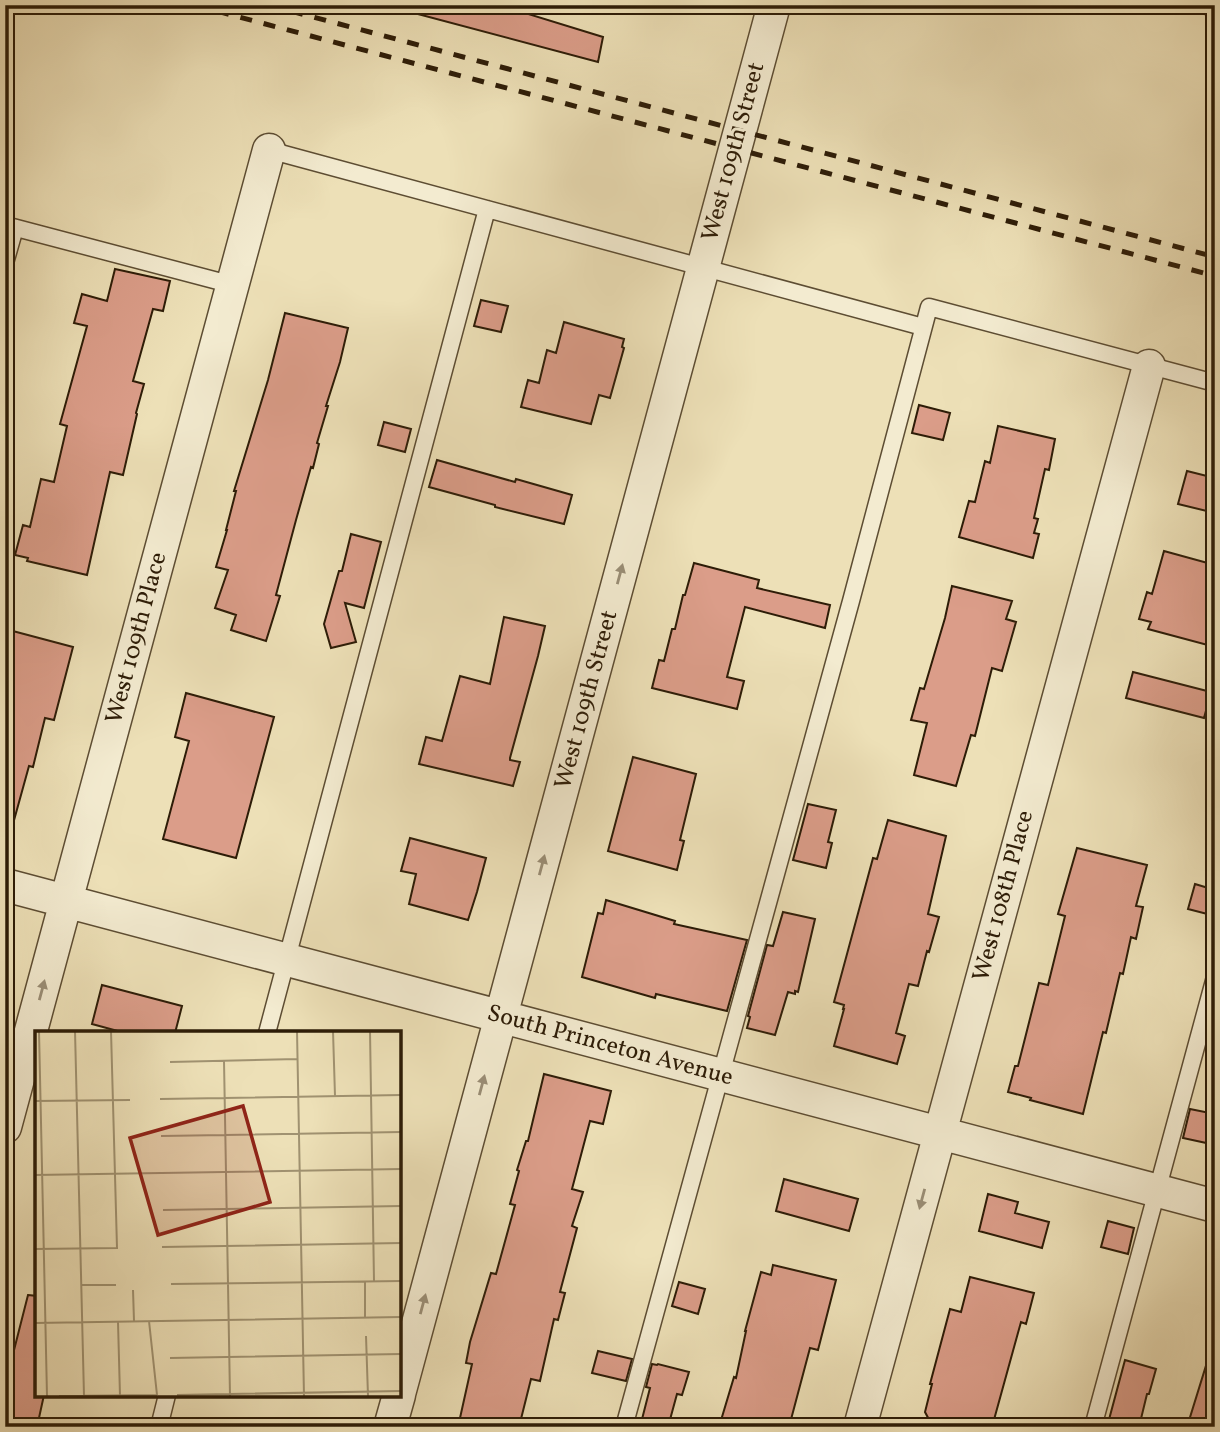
<svg xmlns="http://www.w3.org/2000/svg" width="1220" height="1432" font-family="Vollkorn,serif">
<style>
.building{fill:#db9d89;stroke:#2d1c07;stroke-width:2}
.lines{fill:none;stroke-linecap:round;stroke-linejoin:round}
.service-casing{stroke:#5d4d33;stroke-width:19}
.minor-casing{stroke:#5d4d33;stroke-width:35}
.service{stroke:#f3ebd0;stroke-width:16}
.minor{stroke:#f3ebd0;stroke-width:32}
.rail{stroke:#2d1c07;stroke-width:5;stroke-dasharray:12 12;stroke-linecap:butt}
.oneway{fill:#9a8e76}
.labels{text-anchor:middle;dominant-baseline:central;stroke-width:6;stroke-linejoin:round;paint-order:stroke}
.street-label{font-size:24px;fill:#2d1c07;stroke:#f3ebd0}
.inset-road{fill:none;stroke:#a09271;stroke-width:2}
.view{fill:#8f2418;fill-opacity:0.15;stroke:#8f2418;stroke-width:3.5}
.inset-edge{fill:none;stroke:#2d1c07;stroke-width:3.5}
</style>
<rect width="100%" height="100%" fill="#ede0b7"/>
<filter id="stains"><feTurbulence type="fractalNoise" baseFrequency=".00286" numOctaves="4"/><feColorMatrix values="0 0 0 0 .2 0 0 0 0 .09 0 0 0 0 .02 0 0 0 .5 -.17"/></filter>
<radialGradient id="worn" r=".72"><stop offset=".6" stop-color="#630" stop-opacity="0"/><stop offset="1" stop-color="#630" stop-opacity=".3"/></radialGradient>
<!-- building -->
<path class="building" d="M415,5H499L603,37L598,62L414,13Z
M115,269L170,281L163,311L153,309L133,381L144,384L136,413L137,414L123,475L110,472L87,575L27,561L28,558L15,555L23,525L30,527L41,479L54,482L67,426L60,424L87,326L74,323L82,294L107,301Z
M481,300L508,306L501,332L474,326Z
M285,313L348,328L340,362L326,406H328L317,443L319,444L313,468L311,467L296,520L276,595L280,596L266,641L231,630L236,615L215,608L228,570L216,567L227,530H226L236,491H234L268,380Z
M564,322L624,339L622,347L624,348L610,398L599,395L591,424L521,407L528,380L539,383L547,350L556,353Z
M919,405L950,413L943,440L912,433Z
M384,422L411,429L405,452L378,445Z
M998,426L1055,439L1049,470L1045,469L1034,518L1038,519L1034,533L1039,534L1033,558L959,537L969,501L975,502L985,461L990,463Z
M437,460L515,482L516,479L572,495L564,524L495,507V505L429,487Z
M1187,471L1215,478V513L1178,504Z
M351,534L381,542L364,608L345,603L356,642L331,648L324,624L339,571H342Z
M1164,551L1215,565V647L1148,629L1151,622L1139,619L1147,592L1152,594Z
M694,563L759,580L757,588L830,605L825,628L745,607L727,677L744,681L737,709L652,688L659,660L664,661L672,629H675L683,595H685Z
M952,586L1012,601L1006,619L1016,622L1002,671L992,668L975,736L971,735L956,786L914,775L927,723L911,720L920,688L924,689L945,618Z
M504,617L545,626L538,656L510,758V760L520,762L513,786L419,764L426,737L442,741L460,676L490,684Z
M9,630L73,647L54,720L45,718L33,767L29,766L13,824L5,823V644Z
M1133,672L1211,692L1204,718L1126,698Z
M186,693L274,717L236,858L163,839L189,741L175,737Z
M633,757L696,774L680,840L684,841L677,870L608,851Z
M808,804L836,810L828,842L832,843L826,868L793,860Z
M888,820L946,836L928,914L939,917L929,952L927,951L918,986L909,984L896,1033L905,1036L897,1064L834,1046L844,1009H843L844,1005L834,1002L873,858L877,859Z
M410,838L486,858L477,892L468,920L409,904L416,874L401,871Z
M1077,848L1147,865L1136,906L1143,907L1136,939L1131,937L1123,974L1120,973L1106,1033L1103,1032L1083,1114L1030,1100L1031,1098L1008,1092L1015,1066H1018L1039,983L1048,985L1065,916L1058,914Z
M1195,884L1215,890V916L1188,909Z
M606,900L675,921L674,924L747,940L727,1011L656,994L655,998L582,977L598,913L603,914Z
M783,912L815,919L798,992L795,991V994L788,992L775,1035L747,1028L750,1017L748,1016L767,945L773,946Z
M102,985L182,1006L175,1033H125L92,1024Z
M544,1074L611,1091L603,1124L590,1121L572,1189L583,1192L572,1226L577,1228L560,1292L565,1293L558,1320L554,1319L540,1381L531,1379L519,1427H458L472,1364L466,1363L470,1342L491,1273L496,1274L515,1205L510,1204L519,1171L517,1170L526,1141H528Z
M1190,1109L1215,1114V1125L1211,1144L1183,1138Z
M784,1179L858,1199L849,1231L776,1211Z
M988,1194L1018,1202L1015,1213L1049,1222L1042,1248L979,1231Z
M1108,1221L1134,1228L1128,1254L1101,1247Z
M773,1265L836,1280L818,1350L810,1348L789,1427H719L734,1377L736,1378L746,1331H745L761,1272L771,1275Z
M970,1277L1034,1293L1026,1324L1021,1322L992,1427H933L925,1412L932,1384H930L950,1309L961,1312Z
M679,1282L705,1289L698,1314L672,1306Z
M28,1295L37,1296V1395H44L37,1427H5V1352L13,1354Z
M598,1351L632,1359L626,1381L592,1373Z
M1209,1356L1215,1357V1427H1187Z
M1125,1360L1156,1369L1149,1394H1147L1139,1427H1107Z
M652,1364L657,1365L658,1364L689,1372L682,1395L677,1394L668,1427H640L650,1388L646,1387Z"/>
<g class="lines">
<!-- service casing -->
<g class="service-casing">
<path id="service" d="M1203,5L1215,8
M269,150L923,327
M5,225L233,285
M5,263L15,228
M267,1033L487,209
M159,1427L167,1395
M624,1427L851,601L929,307L1215,383
M1093,1427L1215,977"/>
</g>
<!-- minor casing -->
<g class="minor-casing">
<path id="minor" d="M5,885L1215,1206
M5,1127L269,150
M399,1394L774,5
M390,1427L399,1395
M860,1427L1149,366"/>
</g>
<!-- service -->
<use href="#service" class="service"/>
<!-- minor -->
<use href="#minor" class="minor"/>
<!-- rail -->
<path class="rail" d="M194,5L1215,276
M268,5L1215,257"/>
</g>
<!-- one-way arrows -->
<defs><path id="oneway-solid" d="M-6-.8H1V-3.2L6.5 0L1 3.2V.8H-6Z" transform="scale(1.75)"/></defs>
<g class="oneway">
<use href="#oneway-solid" transform="translate(620 574) rotate(-75)"/>
<use href="#oneway-solid" transform="translate(542 865) rotate(-75)"/>
<use href="#oneway-solid" transform="translate(42 990) rotate(-75)"/>
<use href="#oneway-solid" transform="translate(482 1085) rotate(-75)"/>
<use href="#oneway-solid" transform="translate(922 1199) rotate(105)"/>
<use href="#oneway-solid" transform="translate(423 1304) rotate(-75)"/>
</g>
<g class="labels">
<!-- street labels -->
<g class="street-label">
<text transform="translate(734 152) rotate(-75)">West 109th Street</text>
<text transform="translate(137 638) rotate(-75)">West 109th Place</text>
<text transform="translate(587 700) rotate(-75)">West 109th Street</text>
<text transform="translate(1004 896) rotate(-75)">West 108th Place</text>
<text transform="translate(610 1046) rotate(15)">South Princeton Avenue</text>
</g>
</g>
<!-- overview -->
<g transform="translate(35 1031)">
<rect width="366" height="366" fill="#ede0b7"/>
<path class="inset-road" d="M4,0L12,365M40,0L49,365M262,0L269,365M298,0L300,65M335,0L339,250M189,30L195,365M135,31L262,28M125,68L366,64M0,70L95,69M126,105L366,101M0,144L366,138M128,179L366,175M127,216L366,212M0,218L82,217L76,0M330,250V287M136,253L366,250M46,254H81M98,259L99,290M114,290L122,364M83,291L85,365M0,292L366,286M331,305L333,365M135,327L366,323M142,364L366,360M24,365L122,364"/>
<path class="view" d="M208,75L235,171L123,204L95,107Z"/>
<rect width="366" height="366" class="inset-edge"/>
</g>
<!-- margin -->
<rect width="1220" height="1432" fill="none" stroke="#ede0b7" stroke-width="28"/>
<rect x="7" y="7" width="1206" height="1418" fill="none" stroke="#2d1c07" stroke-width="3.5"/>
<rect x="14" y="14" width="1192" height="1404" fill="none" stroke="#2d1c07" stroke-width="2"/>
<rect width="100%" height="100%" filter="url(#stains)"/>
<rect width="100%" height="100%" fill="url(#worn)"/>
</svg>
